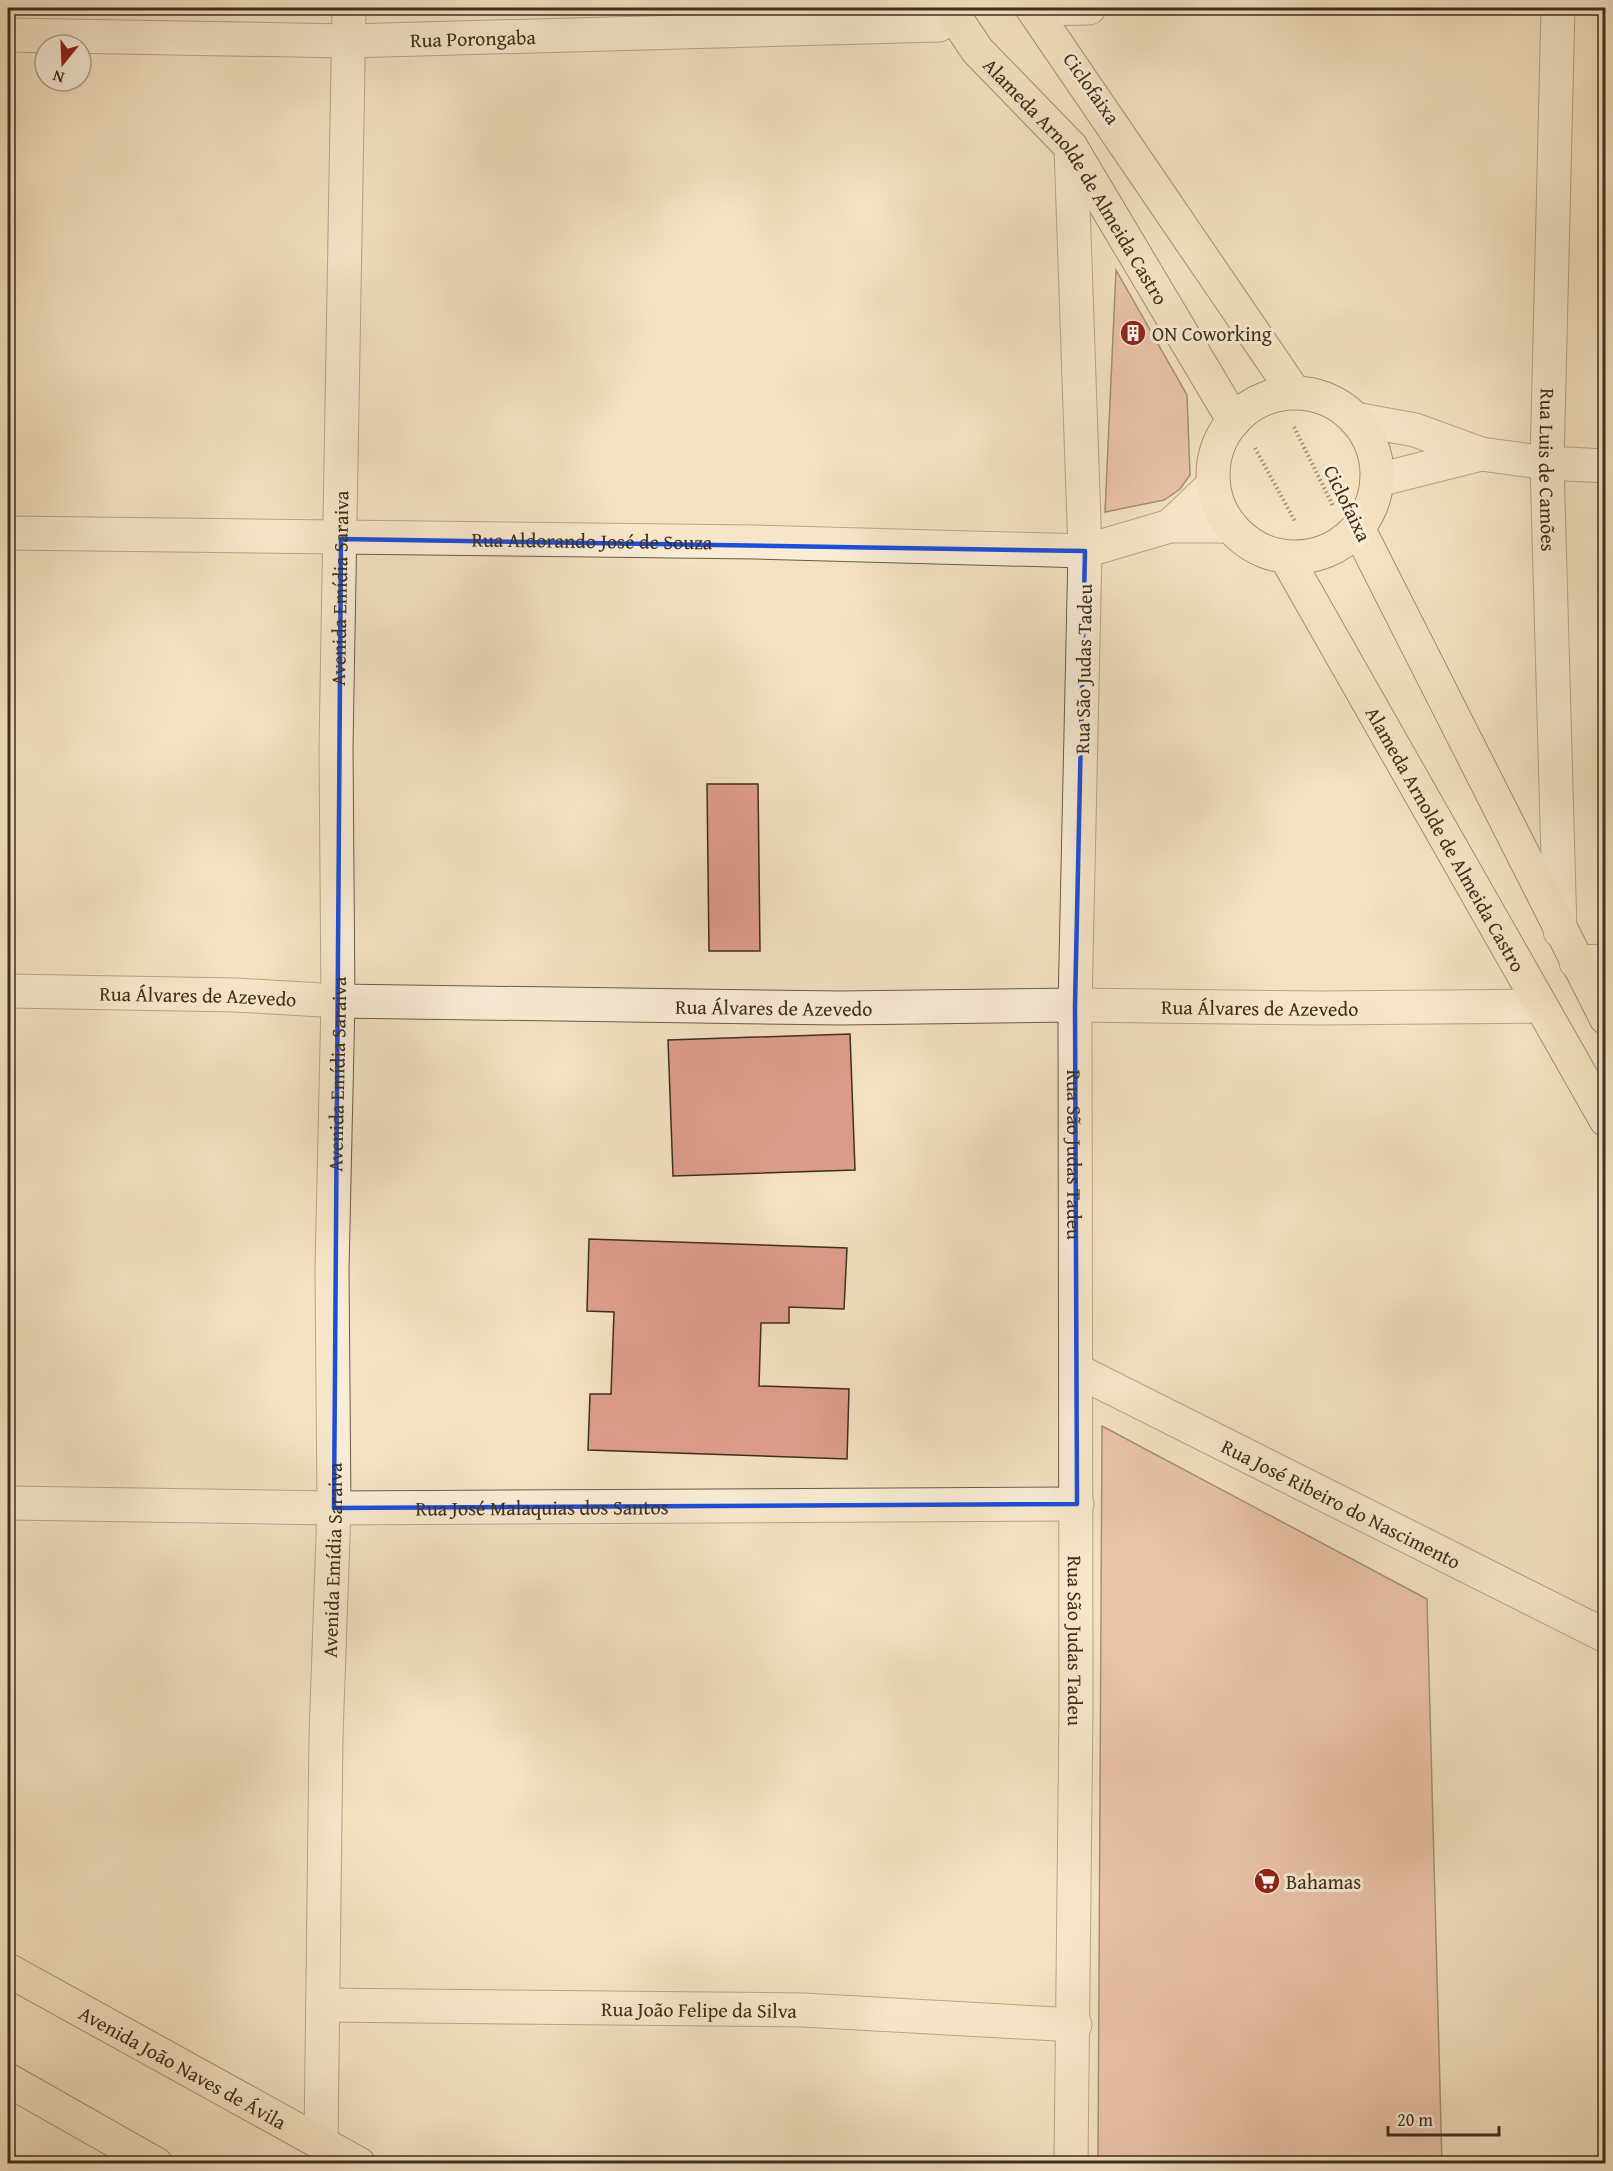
<svg xmlns="http://www.w3.org/2000/svg" width="1613" height="2171" font-family="'Gentium Book Plus',serif">
<style>
.building{fill:#df9d8b;stroke:#3d2f1e;stroke-width:1.5}
.lines{fill:none;stroke-linecap:round;stroke-linejoin:round}
.minor-casing{stroke:#6b5c46;stroke-width:35}
.major-casing{stroke:#3d2f1e;stroke-width:35}
.path{stroke:#3d2f1e;stroke-width:4;stroke-dasharray:1.5 3;stroke-linecap:butt}
.minor{stroke:#f8ecd6;stroke-width:33}
.major{stroke:#f4e1c0;stroke-width:33}
.marked{fill:none;stroke:#1d4ed8;stroke-width:4.5;stroke-linejoin:round}
.labels{text-anchor:middle;dominant-baseline:central;stroke-width:6;stroke-linejoin:round;paint-order:stroke}
.street-label{font-size:20px;fill:#3d2f1e;stroke:#f8ecd6}
.poi-label{font-size:20px;fill:#3d2f1e;stroke:#f8ecd6;text-anchor:start}
</style>
<rect width="100%" height="100%" fill="#f4e1c0"/>
<filter id="stains"><feTurbulence type="fractalNoise" baseFrequency=".00333" numOctaves="4"/><feColorMatrix values="0 0 0 0 .2 0 0 0 0 .09 0 0 0 0 .02 0 0 0 .5 -.17"/></filter>
<radialGradient id="worn" r=".72"><stop offset=".6" stop-color="#630" stop-opacity="0"/><stop offset="1" stop-color="#630" stop-opacity=".3"/></radialGradient>
<!-- building -->
<path class="building" d="M1116,270L1187,395L1190,475L1180,489L1164,500L1105,512Z
M707,784H758L760,951H709Z
M850,1034L855,1170L673,1176L668,1040Z
M589,1239L847,1248L844,1309L789,1307V1323H761L759,1386L849,1389L847,1459L588,1450L590,1394H611L614,1312L587,1311Z
M1102,1426L1427,1599L1442,2164H1098Z"/>
<g class="lines">
<!-- minor casing -->
<g class="minor-casing">
<g id="minor">
<path id="s1" d="M1558,8L1547,463L1560,931"/>
<path d="M1033,9L1089,8"/>
<path id="s2" d="M8,35L348,41L939,25"/>
<path id="s3" d="M1071,147L1085,551L1075,1005L1076,1707L1071,2164"/>
<path d="M1355,419L1415,430L1481,454L1547,463L1606,466"/>
<path d="M1378,480L1481,454"/>
<path d="M1170,526L1213,485"/>
<path id="s4" d="M8,533L756,542L1085,551L1170,526H1231"/>
<path d="M1576,962L1606,961"/>
<path id="s5" d="M8,991L236,995L338,1001L841,1008L1075,1005L1321,1008L1541,1006"/>
<path id="s6" d="M1076,1370L1606,1636"/>
<path id="s7" d="M8,1503L334,1508L1077,1504"/>
<path id="s8" d="M323,2005L803,2010L1075,2025"/>
<path id="s9" d="M321,2142L326,1736L334,1508L332,1270L338,1001L336,748L349,8"/>
</g>
</g>
<!-- major casing -->
<g class="major-casing">
<g id="major">
<path id="s10" d="M949,8L977,50L1071,147L1234,421"/>
<path d="M1032,8L1294,392"/>
<circle cx="1295" cy="475" r="82"/>
<path d="M1359,530L1606,1018"/>
<path id="s11" d="M1286,557L1606,1120"/>
<path id="s12" d="M8,1970L359,2164"/>
<path d="M8,2080L156,2164"/>
</g>
</g>
<!-- path -->
<path class="path" d="M1294,427L1333,506
M1255,448L1296,523"/>
<!-- minor -->
<use href="#minor" class="minor"/>
<!-- major -->
<use href="#major" class="major"/>
</g>
<!-- marked area -->
<path d="M0 0H1613V2171H0ZM341,539L1085,551L1075,1005L1077,1504L334,1508Z" fill="#f4e1c0" fill-opacity=".55" fill-rule="evenodd"/>
<path class="marked" d="M341,539L1085,551L1075,1005L1077,1504L334,1508Z"/>
<!-- icons -->
<defs>
<g id="building-disc" transform="scale(1.35)"><circle r="9.5" fill="#8f2418" stroke="#f8ecd6"/><path d="M-4-6H4V6H1V3H-1V6H-4ZM-2.5-4.3h1.7v1.8h-1.7ZM.8-4.3h1.7v1.8H.8ZM-2.5-1h1.7V.8h-1.7ZM.8-1h1.7V.8H.8Z" fill="#fff"/></g>
<g id="supermarket-disc" transform="scale(1.35)"><circle r="9.5" fill="#8f2418" stroke="#f8ecd6"/><path d="M-6-5.5h2.5l.6 2H6L4.5 2H-2.5L-4.4-4H-6ZM-1.5 3.2a1.3 1.3 0 1 0 .1 0ZM3 3.2a1.3 1.3 0 1 0 .1 0Z" fill="#fff"/></g>
</defs>
<g fill-rule="evenodd">
<use href="#building-disc" x="1133" y="333"/>
<use href="#supermarket-disc" x="1267" y="1881"/>
</g>
<g class="labels">
<!-- street labels -->
<g class="street-label">
<text stroke="none"><textPath href="#s2" startOffset="465">Rua Porongaba</textPath></text>
<text transform="translate(1092 88) rotate(55)">Ciclofaixa</text>
<text stroke="none"><textPath href="#s10" startOffset="216">Alameda Arnolde de Almeida Castro</textPath></text>
<text stroke="none"><textPath href="#s1" startOffset="462">Rua Luis de Camões</textPath></text>
<text transform="translate(1348 503) rotate(64)">Ciclofaixa</text>
<text stroke="none"><textPath href="#s4" startOffset="584">Rua Aldorando José de Souza</textPath></text>
<text stroke="none"><textPath href="#s9" startOffset="1554">Avenida Emídia Saraiva</textPath></text>
<text transform="translate(1083 669) rotate(-89)">Rua São Judas Tadeu</text>
<text stroke="none"><textPath href="#s11" startOffset="324">Alameda Arnolde de Almeida Castro</textPath></text>
<text stroke="none"><textPath href="#s5" startOffset="190">Rua Álvares de Azevedo</textPath></text>
<text stroke="none"><textPath href="#s5" startOffset="766">Rua Álvares de Azevedo</textPath></text>
<text stroke="none"><textPath href="#s5" startOffset="1252">Rua Álvares de Azevedo</textPath></text>
<text stroke="none"><textPath href="#s9" startOffset="1068">Avenida Emídia Saraiva</textPath></text>
<text stroke="none"><textPath href="#s3" startOffset="1008">Rua São Judas Tadeu</textPath></text>
<text stroke="none"><textPath href="#s6" startOffset="297">Rua José Ribeiro do Nascimento</textPath></text>
<text stroke="none"><textPath href="#s7" startOffset="534">Rua José Malaquias dos Santos</textPath></text>
<text stroke="none"><textPath href="#s9" startOffset="582">Avenida Emídia Saraiva</textPath></text>
<text stroke="none"><textPath href="#s3" startOffset="1494">Rua São Judas Tadeu</textPath></text>
<text stroke="none"><textPath href="#s8" startOffset="376">Rua João Felipe da Silva</textPath></text>
<text stroke="none"><textPath href="#s12" startOffset="200">Avenida João Naves de Ávila</textPath></text>
</g>
<!-- poi labels -->
<g class="poi-label">
<text x="1152" y="333">ON Coworking</text>
<text x="1286" y="1881">Bahamas</text>
</g>
</g>
<!-- margin -->
<rect width="1613" height="2171" fill="none" stroke="#f4e1c0" stroke-width="30"/>
<rect x="9" y="9" width="1595" height="2153" fill="none" stroke="#3d2f1e" stroke-width="3"/>
<rect x="15" y="15" width="1583" height="2141" fill="none" stroke="#3d2f1e" stroke-width="1.5"/>
<!-- north arrow -->
<g transform="translate(63 63) rotate(198)"><circle r="28" fill="#f8ecd6" stroke="#ada08c" stroke-width="1.5"/>
<path d="M0-4.5L10 22L0 15L-10 22Z" fill="#8f2418"/>
<text y="-9" font-size="16" font-weight="bold" text-anchor="middle" fill="#3d2f1e">N</text>
</g>
<!-- scale -->
<path d="M1388 2126v9h111v-9" fill="none" stroke="#3d2f1e" stroke-width="3"/>
<text x="1397" y="2126" font-size="18" fill="#3d2f1e" stroke="#f8ecd6" stroke-width="4.5" paint-order="stroke">20 m</text>
<rect width="100%" height="100%" filter="url(#stains)"/>
<rect width="100%" height="100%" fill="url(#worn)"/>
</svg>
